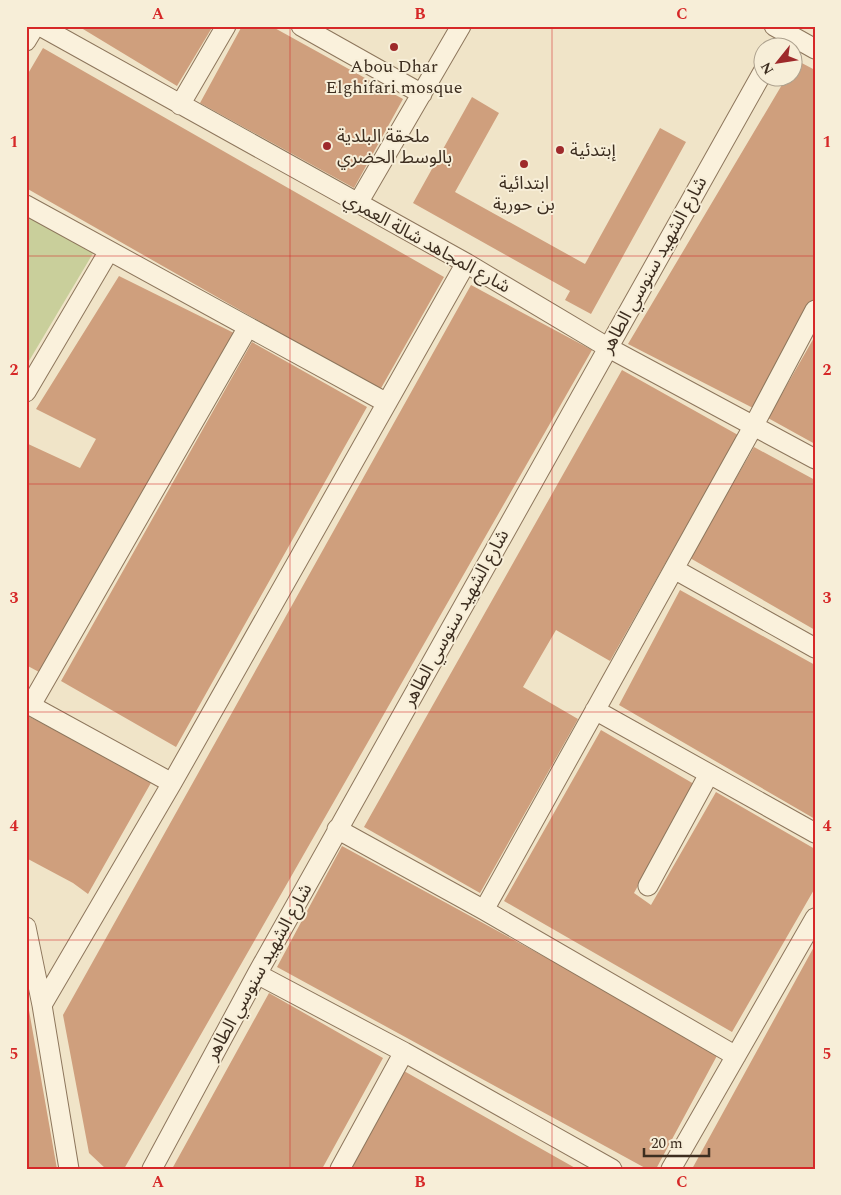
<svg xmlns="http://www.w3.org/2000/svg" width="841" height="1195" font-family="Spectral,'Noto Sans Arabic',serif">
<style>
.green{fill:#c9cf9b}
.building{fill:#cf9f7d}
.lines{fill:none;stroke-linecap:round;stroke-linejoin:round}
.minor-casing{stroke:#8d765c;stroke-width:21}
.minor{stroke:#faf1dc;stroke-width:19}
.grid{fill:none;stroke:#d62828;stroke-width:1;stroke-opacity:0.55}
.poi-dot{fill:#9e2a2b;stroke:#f7eed8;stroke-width:2}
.labels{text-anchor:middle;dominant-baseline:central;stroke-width:4;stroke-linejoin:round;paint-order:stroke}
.poi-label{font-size:18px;fill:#3d2e20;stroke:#f7eed8}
.street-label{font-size:18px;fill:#3d2e20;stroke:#f7eed8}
.neatline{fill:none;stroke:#d62828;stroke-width:2}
.grid-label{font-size:16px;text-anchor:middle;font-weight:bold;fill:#d62828}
</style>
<rect width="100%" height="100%" fill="#f0e4c8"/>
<!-- green -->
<path class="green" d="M26,214L95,250L26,366Z"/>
<!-- building -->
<path class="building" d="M78,26H213L177,86Z
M242,26H271L403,99L354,188L200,103Z
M43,48L444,277L380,390L26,188V77Z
M796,60L815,70V297L753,408L628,344L786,78H794V64Z
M472,97L499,113L455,192L585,264L660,128L686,142L591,314L565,300L570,291L413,203Z
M119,276L234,333L39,672L26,665V443L80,468L96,439L36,409Z
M471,285L592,350L124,1169H106L89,1153L63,1015Z
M815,336V444L768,418Z
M252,342L367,407L176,747L61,681Z
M622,370L738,435L610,661L556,630L523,687L578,719L480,893L364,827Z
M754,447L815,480V630L690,558Z
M680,590L815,665V819L619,705Z
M26,715L152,781L88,894L73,883L28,859Z
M601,730L694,784L634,893L651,905L716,792L815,849V888L732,1032L504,901Z
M342,846L719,1052L656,1169H647L277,967Z
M815,945V1169H692Z
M269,993L383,1058L322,1169H172Z
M26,999H27L57,1169H26Z
M404,1071L577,1169H349Z"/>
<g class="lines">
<!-- minor casing -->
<g class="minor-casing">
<path id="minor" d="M40,26L466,263L607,347L815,459
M301,26L422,94
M774,26L815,49
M26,41L35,26
M180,105L226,26
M358,203L461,26
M26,205L387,403
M26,392L109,251
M674,569L815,648
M26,703L172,783
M31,705L248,327
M595,710L815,833
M337,829L484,910L736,1056
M648,886L709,774
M484,910L754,425L815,310
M26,927L42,1005L69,1169
M257,974L404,1052L612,1169
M42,1005L172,783L466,263
M152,1169L257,974L764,70
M340,1169L404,1052
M671,1169L815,918"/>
</g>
<!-- minor -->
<use href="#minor" class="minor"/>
</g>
<!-- grid -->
<path class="grid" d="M290,26V1169M552,26V1169M26,256H815M26,484H815M26,712H815M26,940H815"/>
<!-- markers -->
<g class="poi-dot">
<circle cx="394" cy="47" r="5"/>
<circle cx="327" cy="146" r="5"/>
<circle cx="560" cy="150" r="5"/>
<circle cx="524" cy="164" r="5"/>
</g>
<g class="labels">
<!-- poi labels -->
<g class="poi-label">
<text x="394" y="66">Abou Dhar<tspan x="394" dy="21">Elghifari mosque</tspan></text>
<text x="337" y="136" text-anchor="start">ملحقة البلدية<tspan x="337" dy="21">بالوسط الحضري</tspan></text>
<text x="570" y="150" text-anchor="start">إبتدئية</text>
<text x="524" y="183">ابتدائية<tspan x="524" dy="21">بن حورية</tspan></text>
</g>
<!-- street labels -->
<g class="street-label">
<text transform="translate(427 243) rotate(29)">شارع المجاهد شالة العمري</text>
<text transform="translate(654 265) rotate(-61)">شارع الشهيد سنوسي الطاهر</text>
<text transform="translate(456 618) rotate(-61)">شارع الشهيد سنوسي الطاهر</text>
<text transform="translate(259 972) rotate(-61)">شارع الشهيد سنوسي الطاهر</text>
</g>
</g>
<!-- border -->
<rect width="841" height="1195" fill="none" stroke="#f7eed8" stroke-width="55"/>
<!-- north arrow -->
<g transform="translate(778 62) rotate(240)"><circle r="24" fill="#f7eed8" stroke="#ada18e"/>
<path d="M0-4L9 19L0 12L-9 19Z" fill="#9e2a2b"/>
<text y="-8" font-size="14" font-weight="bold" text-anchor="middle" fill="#3d2e20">N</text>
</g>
<!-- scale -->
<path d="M644 1148v8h65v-8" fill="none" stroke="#3d2e20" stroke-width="2.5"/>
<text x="651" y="1148" font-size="15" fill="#3d2e20" stroke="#f7eed8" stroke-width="4" paint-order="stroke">20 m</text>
<rect x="28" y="28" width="786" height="1140" class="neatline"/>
<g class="grid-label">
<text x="158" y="19">A</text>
<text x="420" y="19">B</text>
<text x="682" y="19">C</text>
<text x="14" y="147">1</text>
<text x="827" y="147">1</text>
<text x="14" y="375">2</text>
<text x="827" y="375">2</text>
<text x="14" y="603">3</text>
<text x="827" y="603">3</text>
<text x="14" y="831">4</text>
<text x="827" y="831">4</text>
<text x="14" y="1059">5</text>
<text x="827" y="1059">5</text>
<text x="158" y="1187">A</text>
<text x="420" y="1187">B</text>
<text x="682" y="1187">C</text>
</g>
</svg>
